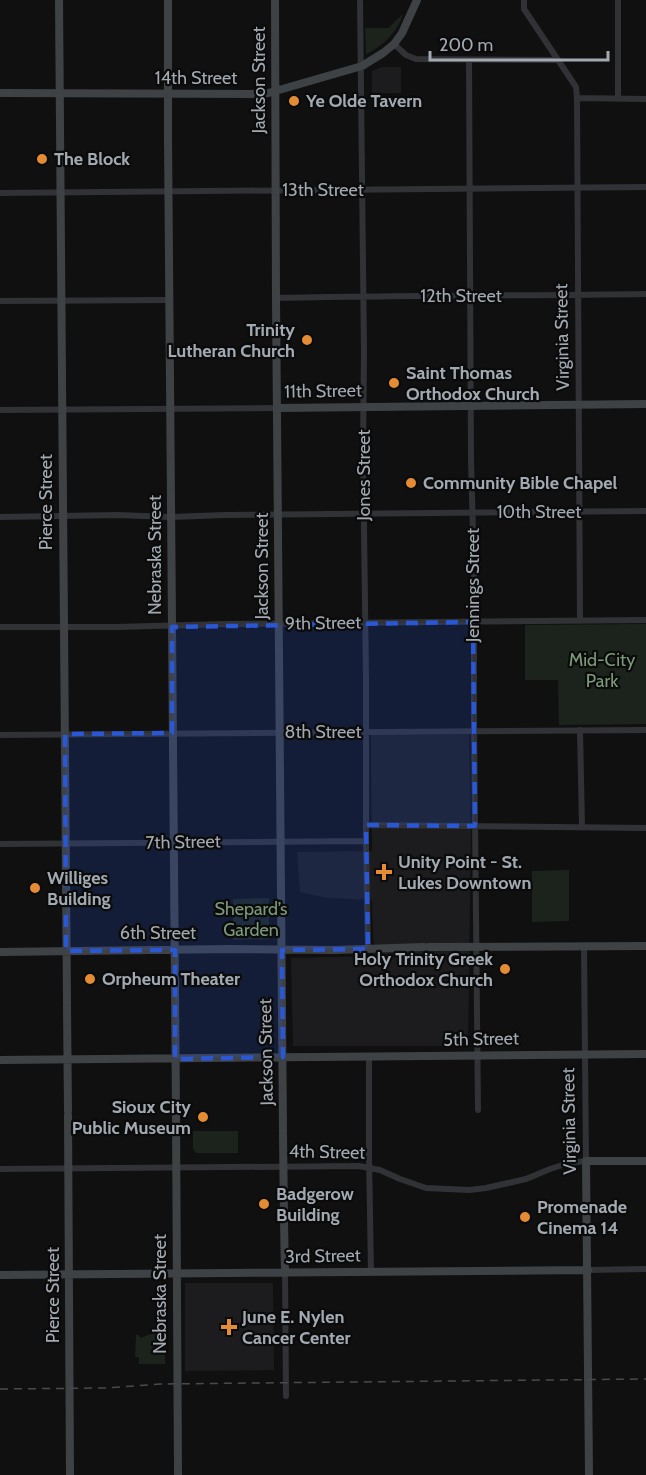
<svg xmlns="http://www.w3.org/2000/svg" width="646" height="1475" font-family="Cabin,sans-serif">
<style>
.built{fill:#1c1c1e}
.green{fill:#1c231c}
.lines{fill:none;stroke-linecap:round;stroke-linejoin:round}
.street{stroke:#313236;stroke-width:6}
.secondary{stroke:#3f4245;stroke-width:8}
.rail{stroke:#484b4e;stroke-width:1.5;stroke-dasharray:8 6;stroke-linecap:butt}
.marked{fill:#2a57d4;fill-opacity:0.2;stroke:#2a57d4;stroke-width:4.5;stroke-dasharray:12 8;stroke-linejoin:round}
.poi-dot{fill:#e48c34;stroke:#0b0b0c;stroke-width:2}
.labels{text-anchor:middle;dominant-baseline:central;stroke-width:4.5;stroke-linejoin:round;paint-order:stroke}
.street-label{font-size:18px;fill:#a2a9b1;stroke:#0b0b0c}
.poi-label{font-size:18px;font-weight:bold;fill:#a2a9b1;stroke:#0b0b0c;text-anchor:start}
.park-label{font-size:18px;fill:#7d9b7a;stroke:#0b0b0c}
</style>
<rect width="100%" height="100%" fill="#101011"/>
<!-- built -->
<path class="built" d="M381,67H401V93H372V71Z
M371,735H469L471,832L468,1046H293L291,958L374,956L372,900L328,898L300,892L297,852L372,851Z
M185,1283H273L274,1370L185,1371Z"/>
<!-- green -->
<path class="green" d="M403,14C398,32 383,45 367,54H366L365,28H388Z
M646,624V724L559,725L558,680H525V625Z
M569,870V921L532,922V871Z
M269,898V939L233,940V899Z
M193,1131H238V1153H196L193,1148Z
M163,1325L165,1326V1364H139V1357H135L136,1335H139L140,1338L151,1334Z"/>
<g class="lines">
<!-- street -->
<path class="street" d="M360,0L364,352L363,451L366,678V841L368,949
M524,0V9L576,87L577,98L580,621
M394,44L406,55L416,59L557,60
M469,60L471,460L474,569V722L478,1110
M577,98L646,99
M618,99V0
M0,193L646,187
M276,298C400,295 523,296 646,294
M0,301L170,300
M0,410L278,408
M0,517L117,515L171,517L225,515L646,511
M0,627H117L225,624L646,620
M580,730L582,827
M0,735L646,730
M366,825L646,828
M0,844L366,841
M369,1057V1155L371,1272
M0,1169L359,1166L380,1170L400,1179L426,1188L469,1190L486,1188L526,1179L550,1169L569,1163L586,1161L584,946
M588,1270L646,1269
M285,1273L286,1396"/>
<!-- secondary -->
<path class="secondary" d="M59,0L67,1003
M168,0V137L176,1110
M275,0L276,298L283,1132
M0,93L265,94L362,66L383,53L394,44L402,33L417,0
M278,408L646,404
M429,947L646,946
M0,952L228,949L335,950L424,947
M67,1006L68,1111
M315,1057L646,1054
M0,1060L312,1057
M176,1114L178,1475
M68,1115L70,1475
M283,1135L284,1219
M284,1221L285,1273
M0,1275L588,1270
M589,1475L586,1161H646"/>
<!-- rail -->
<path class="rail" d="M0,1389L105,1388L160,1384L646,1379"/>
</g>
<!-- marked area -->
<path class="marked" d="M473,622L475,826L366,825L368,949L282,950L283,1057L175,1059V950L66,951L65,734L172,733V627Z"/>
<!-- markers -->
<g class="poi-dot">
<circle cx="294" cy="101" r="6"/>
<circle cx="42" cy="159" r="6"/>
<circle cx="307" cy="340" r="6"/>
<circle cx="394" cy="383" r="6"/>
<circle cx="411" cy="483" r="6"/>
<path d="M381 863h6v6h6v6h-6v6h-6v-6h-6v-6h6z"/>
<circle cx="35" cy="888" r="6"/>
<circle cx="505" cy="969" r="6"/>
<circle cx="90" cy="979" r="6"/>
<circle cx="203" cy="1117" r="6"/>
<circle cx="264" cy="1204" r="6"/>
<circle cx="525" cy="1217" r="6"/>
<path d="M226 1318h6v6h6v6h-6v6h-6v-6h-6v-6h6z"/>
</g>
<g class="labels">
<!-- street labels -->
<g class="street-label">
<text x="196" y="78">14th Street</text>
<text transform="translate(259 80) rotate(-90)">Jackson Street</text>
<text x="323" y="190">13th Street</text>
<text x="461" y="296">12th Street</text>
<text transform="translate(562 337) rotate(-91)">Virginia Street</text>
<text transform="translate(323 391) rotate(-1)">11th Street</text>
<text transform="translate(364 475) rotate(-90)">Jones Street</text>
<text transform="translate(46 502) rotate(-90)">Pierce Street</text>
<text x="539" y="512">10th Street</text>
<text transform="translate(155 555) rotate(-90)">Nebraska Street</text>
<text transform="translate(262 566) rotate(-90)">Jackson Street</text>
<text transform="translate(473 585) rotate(-90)">Jennings Street</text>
<text transform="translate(323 623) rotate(-1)">9th Street</text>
<text x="323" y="732">8th Street</text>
<text transform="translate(183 842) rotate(-1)">7th Street</text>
<text x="158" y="933">6th Street</text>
<text transform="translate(481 1039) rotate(-1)">5th Street</text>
<text transform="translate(266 1052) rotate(-91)">Jackson Street</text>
<text transform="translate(569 1121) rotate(-91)">Virginia Street</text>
<text transform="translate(327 1152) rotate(1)">4th Street</text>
<text transform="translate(323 1256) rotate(-1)">3rd Street</text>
<text transform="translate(160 1294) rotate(-90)">Nebraska Street</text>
<text transform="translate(53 1295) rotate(-90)">Pierce Street</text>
</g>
<!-- poi labels -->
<g class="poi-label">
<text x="306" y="101">Ye Olde Tavern</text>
<text x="54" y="159">The Block</text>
<text x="295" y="330" text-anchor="end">Trinity<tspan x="295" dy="21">Lutheran Church</tspan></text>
<text x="406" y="373">Saint Thomas<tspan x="406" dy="21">Orthodox Church</tspan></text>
<text x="423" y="483">Community Bible Chapel</text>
<text x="398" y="862">Unity Point - St.<tspan x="398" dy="21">Lukes Downtown</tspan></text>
<text x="47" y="878">Williges<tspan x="47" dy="21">Building</tspan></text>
<text x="493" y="959" text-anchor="end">Holy Trinity Greek<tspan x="493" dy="21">Orthodox Church</tspan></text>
<text x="102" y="979">Orpheum Theater</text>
<text x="191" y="1107" text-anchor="end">Sioux City<tspan x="191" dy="21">Public Museum</tspan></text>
<text x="276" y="1194">Badgerow<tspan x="276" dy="21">Building</tspan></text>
<text x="537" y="1207">Promenade<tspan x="537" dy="21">Cinema 14</tspan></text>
<text x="242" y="1317">June E. Nylen<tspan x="242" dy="21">Cancer Center</tspan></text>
</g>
<!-- park labels -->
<g class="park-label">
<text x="602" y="660">Mid-City<tspan x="602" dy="21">Park</tspan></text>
<text x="251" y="909">Shepard’s<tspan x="251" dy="21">Garden</tspan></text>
</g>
</g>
<!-- scale -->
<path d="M430 51v9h178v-9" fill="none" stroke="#a2a9b1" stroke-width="3"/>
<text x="439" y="51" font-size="18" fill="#a2a9b1" stroke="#0b0b0c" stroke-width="4.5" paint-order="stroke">200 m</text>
</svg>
